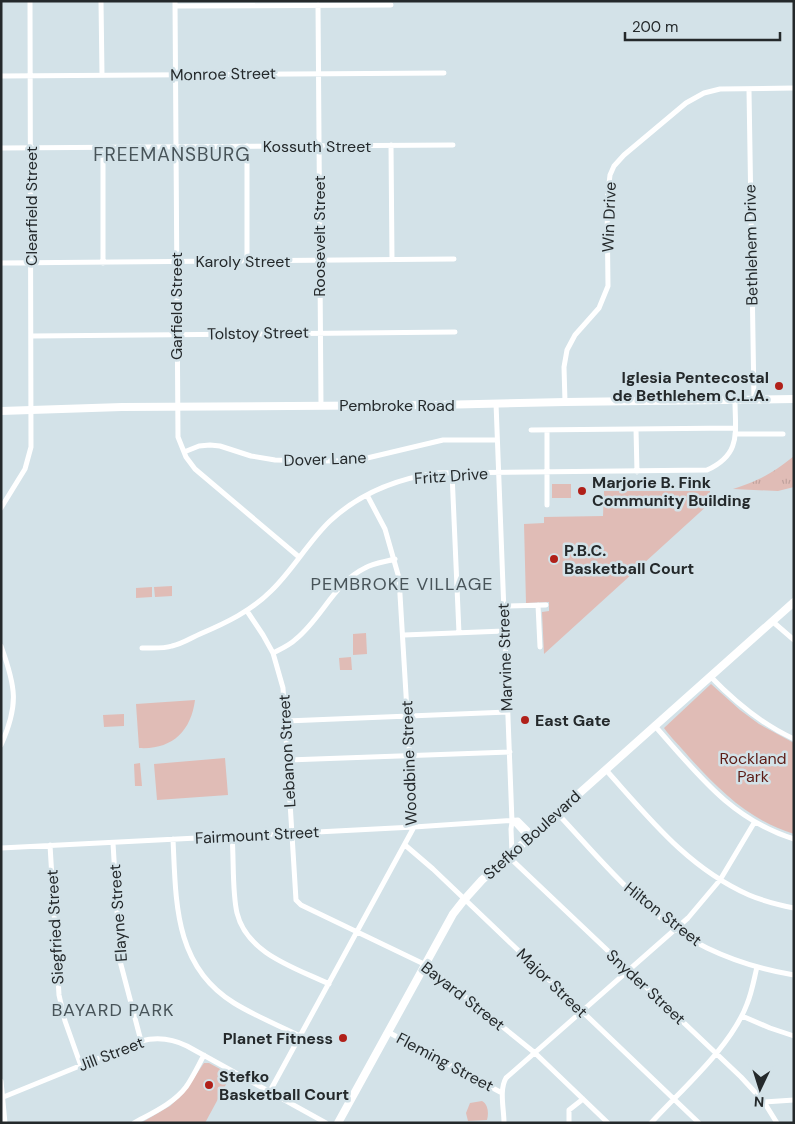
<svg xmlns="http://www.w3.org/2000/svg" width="795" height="1124" font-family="'DM Sans',sans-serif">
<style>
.grass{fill:url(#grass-tufts)}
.park{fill:#e0bcb6}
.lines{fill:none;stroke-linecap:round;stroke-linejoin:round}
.minor{stroke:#fff;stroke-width:5}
.primary{stroke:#fff;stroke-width:8}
.poi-dot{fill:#b02019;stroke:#d3e2e8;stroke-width:2}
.labels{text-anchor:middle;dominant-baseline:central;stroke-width:5;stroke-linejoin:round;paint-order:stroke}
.street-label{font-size:16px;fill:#24292b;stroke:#d3e2e8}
.poi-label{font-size:16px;font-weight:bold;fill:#24292b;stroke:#d3e2e8;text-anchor:start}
.park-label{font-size:16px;fill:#5c1c16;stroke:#d3e2e8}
.neighbourhood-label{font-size:18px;letter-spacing:1px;fill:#485459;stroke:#d3e2e8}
.quarter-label{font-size:19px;letter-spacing:1px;fill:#485459;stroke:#d3e2e8}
</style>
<defs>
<pattern id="grass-tufts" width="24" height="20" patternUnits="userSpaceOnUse" patternTransform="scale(1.25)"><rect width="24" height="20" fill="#e0bcb6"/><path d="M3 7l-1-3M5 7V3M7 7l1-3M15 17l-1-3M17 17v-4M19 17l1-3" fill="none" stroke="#c0a29d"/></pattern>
</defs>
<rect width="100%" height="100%" fill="#d3e2e8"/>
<!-- grass -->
<path class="grass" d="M794,456V487L778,491L733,489C759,480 772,474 794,456Z"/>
<!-- park -->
<path class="park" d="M552,484H571V498H552Z
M604,491H710L709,504L544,654L542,612L549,611V602L526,603L524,524L544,523V517L603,516Z
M172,586V596L155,597L154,587Z
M152,587V597L136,598V588Z
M366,633L367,654L353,655V634Z
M351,657L352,670H340L339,658Z
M711,684L740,710L759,724L794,743V834C749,820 720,791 689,757C681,747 671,738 664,728Z
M195,700C191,732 171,750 139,748L136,704Z
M124,714V726L104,727L103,715Z
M225,758L228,795L157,800L154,764Z
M140,763L142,786H135L134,764Z
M204,1063H209L231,1075L205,1123H141L170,1106L183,1094Z
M482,1101C488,1104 489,1113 487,1120L468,1121L466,1113L470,1103Z"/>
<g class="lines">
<!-- minor -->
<path class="minor" d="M101,1L102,75
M175,1L178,437L186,457L195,469L299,557
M318,5L321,406
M175,6L391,5
M1,76L444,73
M749,90L754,400
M391,145L392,260
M247,146V261
M1,148L453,145
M103,148V263
M1,263L454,259
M32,336L455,332
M565,402L564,367L567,350L575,335L599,308L608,286L607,201L610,175L614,166L624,155L686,103L704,93L720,89L794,88
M496,403L512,822L511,829L512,854
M636,429L637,472
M531,430L735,428
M547,430V505
M735,434H783
M184,452L199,446L210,445L220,446L251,456L275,460L335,461L363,459L443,440H497
M452,473L459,633
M1,508L25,469L31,447L30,1
M538,605L540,647
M503,606L546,605
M247,611L263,635L273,653L283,688L296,900L301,905L426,965L535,1053L608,1123
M772,621L794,640
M404,635L504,631
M1,646C16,687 19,705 1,745
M142,648C152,648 163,649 172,646C182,644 191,638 200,634C226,623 251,611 271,591C293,570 308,542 330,521C359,494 396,479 436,473L707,470C742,454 735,432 735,400
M273,653C281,649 290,645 296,639C322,618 334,583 365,568C374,563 385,562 395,559
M710,676C735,702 761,724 794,739
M286,721L508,712
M654,725C697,773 730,819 794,839
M288,760L510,752
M606,770C649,818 688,868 749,895C763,901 779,905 794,908
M557,813C602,861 647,918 707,948C734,961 764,970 794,975
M514,822L524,833H528
M232,836C234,859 232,892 237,913C247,954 296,968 329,984
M173,839C176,902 174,966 234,1003C255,1016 278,1025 300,1036
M113,843L120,961L141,1041
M50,845L59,995L65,1021L81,1066
M405,845L433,869L699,1123
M1,848L414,827L518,820L528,830V833L531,837
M509,857L741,1077L764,1102L777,1123
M742,1016L770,1028L794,1036
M388,1032L502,1093
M1,1081L5,1123
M270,1091L414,827L399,578L385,529L367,495
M1,1098L141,1041C156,1037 173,1039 187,1046L326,1123
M764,1102L794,1100
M134,1123C152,1113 173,1104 186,1087C193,1077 198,1066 204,1055
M504,1123C504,1109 499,1090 506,1078L688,918L720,880L754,823
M569,1123V1110L583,1099
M651,1123C682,1089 731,1047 747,1004C752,992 754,979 757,967"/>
<!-- primary -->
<path class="primary" d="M1,411L122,407L436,405L565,402L794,399
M338,1123L453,914L464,900L482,880L794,602"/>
</g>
<!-- markers -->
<g class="poi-dot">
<circle cx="779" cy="386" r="5"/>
<circle cx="582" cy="491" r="5"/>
<circle cx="554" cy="559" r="5"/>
<circle cx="525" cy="720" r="5"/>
<circle cx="343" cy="1038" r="5"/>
<circle cx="209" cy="1085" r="5"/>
</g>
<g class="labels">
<!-- street labels -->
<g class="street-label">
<text transform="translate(223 74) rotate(-1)">Monroe Street</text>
<text x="317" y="146">Kossuth Street</text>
<text transform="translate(31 206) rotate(-90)">Clearfield Street</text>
<text transform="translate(609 217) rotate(-88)">Win Drive</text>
<text transform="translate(319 236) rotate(-90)">Roosevelt Street</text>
<text transform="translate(751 245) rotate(-91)">Bethlehem Drive</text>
<text x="243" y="261">Karoly Street</text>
<text transform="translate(176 306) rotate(-90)">Garfield Street</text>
<text transform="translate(258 333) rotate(-1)">Tolstoy Street</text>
<text x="397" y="405">Pembroke Road</text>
<text transform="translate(325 459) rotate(-2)">Dover Lane</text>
<text transform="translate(451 476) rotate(-4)">Fritz Drive</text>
<text transform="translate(505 657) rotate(-92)">Marvine Street</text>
<text transform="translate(287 751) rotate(-93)">Lebanon Street</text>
<text transform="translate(409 763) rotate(-92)">Woodbine Street</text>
<text transform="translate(257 835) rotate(-3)">Fairmount Street</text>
<text transform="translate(532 835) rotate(-42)">Stefko Boulevard</text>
<text transform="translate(118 913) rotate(-94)">Elayne Street</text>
<text transform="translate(663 914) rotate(38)">Hilton Street</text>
<text transform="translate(55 927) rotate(-93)">Siegfried Street</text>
<text transform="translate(552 983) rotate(44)">Major Street</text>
<text transform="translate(646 987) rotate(43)">Snyder Street</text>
<text transform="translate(463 996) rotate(38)">Bayard Street</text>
<text transform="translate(111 1054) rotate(-21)">Jill Street</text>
<text transform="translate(445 1062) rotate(28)">Fleming Street</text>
</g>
<!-- poi labels -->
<g class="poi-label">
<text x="769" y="377" text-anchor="end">Iglesia Pentecostal<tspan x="769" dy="18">de Bethlehem C.L.A.</tspan></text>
<text x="592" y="482">Marjorie B. Fink<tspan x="592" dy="18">Community Building</tspan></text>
<text x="564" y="550">P.B.C.<tspan x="564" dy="18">Basketball Court</tspan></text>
<text x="535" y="720">East Gate</text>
<text x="333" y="1038" text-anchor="end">Planet Fitness</text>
<text x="219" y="1076">Stefko<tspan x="219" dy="18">Basketball Court</tspan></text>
</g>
<!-- park labels -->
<g class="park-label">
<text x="753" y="758">Rockland<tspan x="753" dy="18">Park</tspan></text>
</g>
<!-- neighbourhood labels -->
<g class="neighbourhood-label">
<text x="402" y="584">PEMBROKE VILLAGE</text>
<text x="113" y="1010">BAYARD PARK</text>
</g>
<!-- quarter labels -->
<g class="quarter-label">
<text x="172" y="154">FREEMANSBURG</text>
</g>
</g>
<!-- border -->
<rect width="795" height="1124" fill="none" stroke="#24292b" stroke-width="5"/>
<!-- north arrow -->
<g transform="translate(760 1089) rotate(184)" stroke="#d3e2e8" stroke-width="4" paint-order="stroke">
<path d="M0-4L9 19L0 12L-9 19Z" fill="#24292b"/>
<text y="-8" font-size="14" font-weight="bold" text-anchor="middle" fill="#24292b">N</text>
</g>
<!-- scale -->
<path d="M625 32v8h155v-8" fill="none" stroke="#24292b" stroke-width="2.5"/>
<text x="632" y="32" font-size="15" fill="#24292b" stroke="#d3e2e8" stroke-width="4" paint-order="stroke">200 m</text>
</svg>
